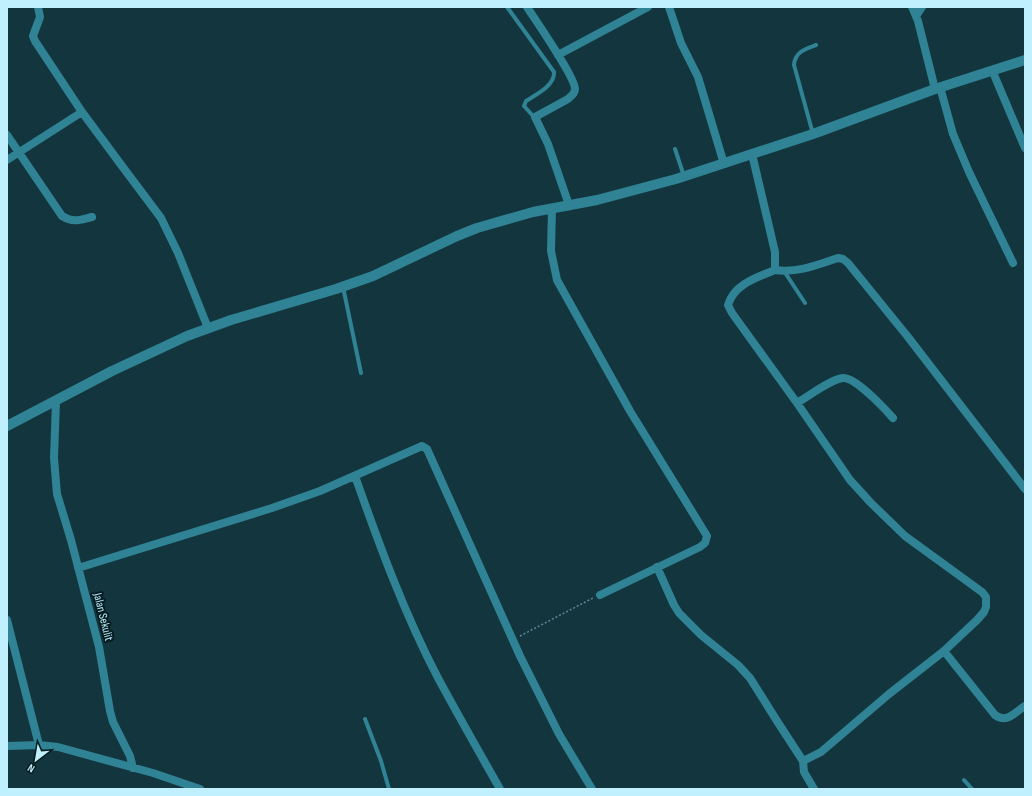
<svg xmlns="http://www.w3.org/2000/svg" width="1032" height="796" font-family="'Sofia Sans Condensed',sans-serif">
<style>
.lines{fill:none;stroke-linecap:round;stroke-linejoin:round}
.path{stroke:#5f8892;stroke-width:1.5;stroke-dasharray:2 2;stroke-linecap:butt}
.service{stroke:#2f8395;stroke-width:4}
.minor{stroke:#2f8395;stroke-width:8}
.tertiary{stroke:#2f8395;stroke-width:10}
.labels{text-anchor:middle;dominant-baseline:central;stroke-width:4;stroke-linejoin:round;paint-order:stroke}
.street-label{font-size:12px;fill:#c0f0fd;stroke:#051c21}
</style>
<rect width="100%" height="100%" fill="#13363e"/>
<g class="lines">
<!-- path -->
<path class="path" d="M520,636L593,598"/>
<!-- service -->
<path class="service" d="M507,7L554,72C555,86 535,95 526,101L524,106L534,117
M813,134L794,65C795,52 805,49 816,45
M675,149L684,176
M784,271L805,303
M343,287L361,373
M365,719L381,761L389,789
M964,780L972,789"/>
<!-- minor -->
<path class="minor" d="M38,7L40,17L33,36L35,41L82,112L122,166L161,218L178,253L208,328
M527,7C536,21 575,77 575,89C575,94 571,96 568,99L535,117L548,144L569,205
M669,7L681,43L698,77L724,164
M912,7L918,21L935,89
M916,16L922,7
M558,55L648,7
M992,70L1025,148
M940,87L953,134L969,172L1013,263
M7,135L62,216C74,223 79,220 92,217
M752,154L775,252V270C758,277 734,284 728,305L732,313L797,403L850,480L871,503L905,536L982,592L986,597V607L984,612L977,620L944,651L889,694L821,752L803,761
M7,160L82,112
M552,209L551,251L557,280L630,411L707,536L705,543L700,547L600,595
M775,270C798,273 817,265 838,258L843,259L848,263L908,337L1025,489
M56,401L54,458L57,494L71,540L99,647L110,711L113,722L130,756L133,768
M797,403C809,396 829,380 843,378C855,377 884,408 893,418
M355,476C379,544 404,613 438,678C458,715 479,752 500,789
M657,567L674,605L679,613L701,635L738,665L750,678L777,721L803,761L804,772L814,789
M78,568L272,508L320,491L422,446L427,449L520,656L559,734L592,789
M7,620L39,745
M944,651L995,715C1007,724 1015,712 1025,706
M7,746L39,745L58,747L153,773L200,789"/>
<!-- tertiary -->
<path class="tertiary" d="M7,426L112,371L187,336L231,320L336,289L373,276L457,236L477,228L533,212L597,200L676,179L813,134L935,89L1025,60"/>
</g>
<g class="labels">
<!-- street labels -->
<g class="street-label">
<text transform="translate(103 617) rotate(76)">Jalan Sekulit</text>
</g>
</g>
<!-- border -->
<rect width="1032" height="796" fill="none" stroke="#c0f0fd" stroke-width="16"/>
<!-- north arrow -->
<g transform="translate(36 760) rotate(211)" stroke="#051c21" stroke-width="3" paint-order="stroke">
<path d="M0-3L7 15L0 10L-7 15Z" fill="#c0f0fd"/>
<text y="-6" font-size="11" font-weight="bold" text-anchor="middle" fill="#c0f0fd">N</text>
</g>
</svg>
